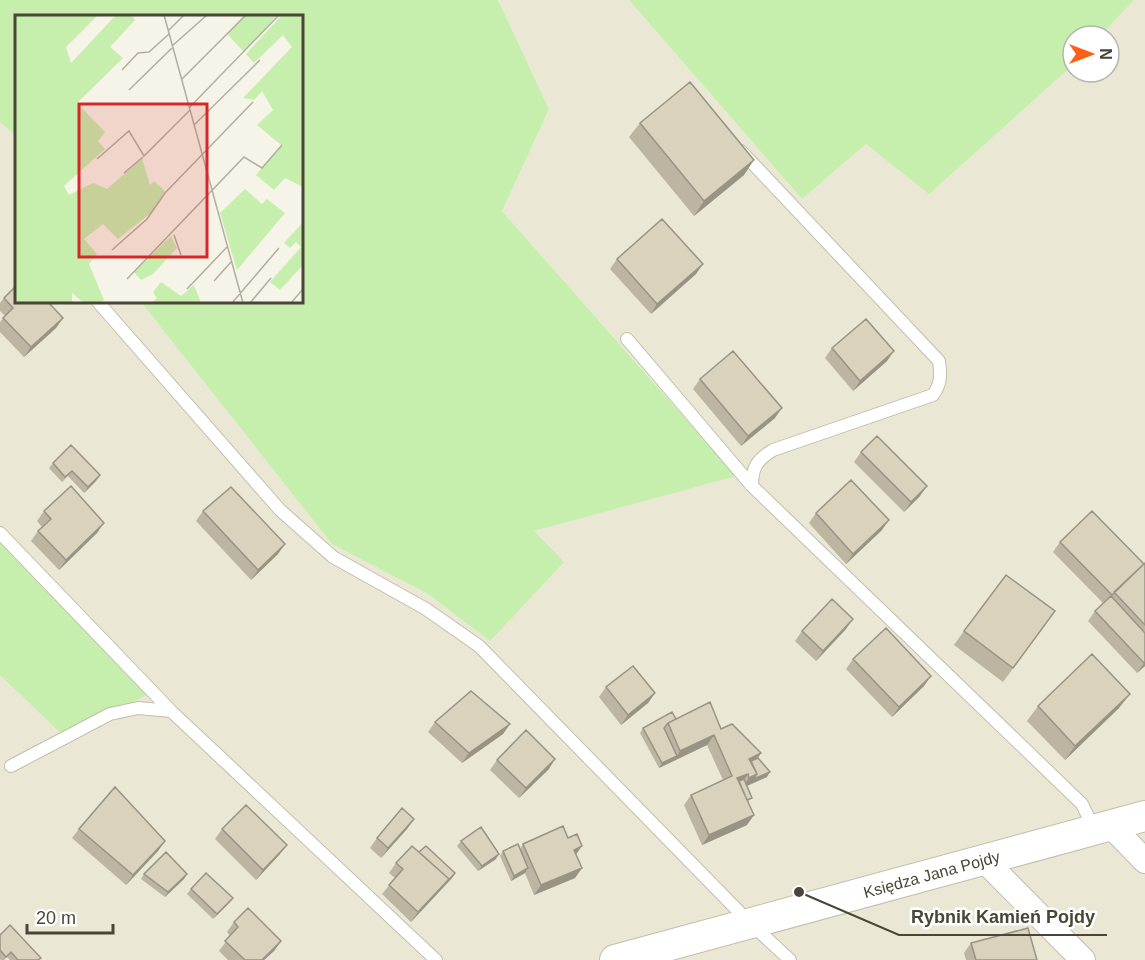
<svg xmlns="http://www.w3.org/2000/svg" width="1145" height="960" font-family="Helvetica,sans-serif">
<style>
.residential{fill:#eae7d5}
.green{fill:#c6eead}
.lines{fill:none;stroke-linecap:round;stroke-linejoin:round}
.service-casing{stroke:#c2bea9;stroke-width:14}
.minor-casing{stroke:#c2bea9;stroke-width:26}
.tertiary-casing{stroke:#c2bea9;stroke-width:32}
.service{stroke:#fff;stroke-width:12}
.minor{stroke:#fff;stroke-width:24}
.tertiary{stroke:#fff;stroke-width:30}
.wall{fill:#bbb5a2}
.shaded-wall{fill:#989384}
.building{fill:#d9d2bc;stroke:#989384;stroke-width:1.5}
.labels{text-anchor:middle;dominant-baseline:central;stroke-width:5;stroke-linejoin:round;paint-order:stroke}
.street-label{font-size:16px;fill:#4a4536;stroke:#fff}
.inset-road{fill:none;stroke:#b1aea1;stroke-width:1.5}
.view{fill:#d62828;fill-opacity:0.15;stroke:#d62828;stroke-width:3}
.inset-edge{fill:none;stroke:#4a4536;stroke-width:3}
.leader{fill:none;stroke:#4a4536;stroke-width:2}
.callout-dot{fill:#4a4536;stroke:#fff;stroke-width:2}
.callout-label{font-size:18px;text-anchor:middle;font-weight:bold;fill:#4a4536;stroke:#fff;stroke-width:5;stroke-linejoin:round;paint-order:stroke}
</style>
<rect width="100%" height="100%" fill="#f6f4e8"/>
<!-- residential -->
<path class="residential" d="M498,0H629L802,199L866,144L929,193L1073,65V72H1109V36H1100L1134,0H1145V960H0V122L16,136V302H141L332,544L428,594L490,641L534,531L736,475L502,211L549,109Z"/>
<!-- green -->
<path class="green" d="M0,0H498L549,109L502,211L736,476L534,531L564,562L490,641L428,594L332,544L141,302H302V16H16V136L0,122Z
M629,0H1134L1100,36H1073V65L929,194L866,144L802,199Z
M0,532L152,692L65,737L0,675Z"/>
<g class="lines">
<!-- service casing -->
<g class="service-casing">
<path id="service" d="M741,151L939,361C941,375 941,384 933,395L773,450C757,460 752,467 752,486L1082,804L1094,829
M98,302L280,510L333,557L426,609L479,646L749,922L790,960
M627,339L752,486
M0,533L171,711L436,960
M11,766L110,714L138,708L171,711"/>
</g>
<!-- minor casing -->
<g class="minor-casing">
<path id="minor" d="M1110,825L1145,861
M984,860L1083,960"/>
</g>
<!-- tertiary casing -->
<g class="tertiary-casing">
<g id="tertiary">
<path id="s1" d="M615,960L1145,816"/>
</g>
</g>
<!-- service -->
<use href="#service" class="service"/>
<!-- minor -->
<use href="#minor" class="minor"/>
<!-- tertiary -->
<use href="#tertiary" class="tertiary"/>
</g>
<!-- wall -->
<path class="wall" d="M640,123L744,175L694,216L629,137Z
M617,259L696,274L651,314L610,269Z
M4,298L63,318L56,328L24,357L0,332V322L5,316L0,311V303Z
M832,348L887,361L853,391L825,358Z
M700,379L775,418L741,446L693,389Z
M861,452L920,496L904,512L854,462Z
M53,463L100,475L96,481L84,493L68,476L62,482L49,468Z
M44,511L97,533L59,570L31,541L38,531L42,527L37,521Z
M203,511L278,554L251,580L196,521Z
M816,513L882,530L846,564L809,523Z
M1060,542L1144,564L1145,563V666L1137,673L1088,621L1095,611L1103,603L1053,552Z
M1045,625L1003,682L954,645L964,631Z
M846,629L816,661L795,641L802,631Z
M853,659L924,686L892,717L846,669Z
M606,687L655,693L648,703L621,725L599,697Z
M1038,706L1119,708L1065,760L1027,721Z
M676,719L721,729L761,753L758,758L767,777L747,786L749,803L747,825L702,845L684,805L691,795L723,780L707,745L659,768L640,733L643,728Z
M435,722L510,724L503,734L462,763L428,732Z
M497,760L549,769L519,798L490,770Z
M414,819L407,829L381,858L370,848L377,838Z
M79,829L165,841L158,851L126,885L72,838Z
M222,829L280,854L256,880L215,839Z
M461,841L496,859L478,871L457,846Z
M523,844L576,855L582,868L575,878L534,895L525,873L511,881L500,856L503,851L520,849Z
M419,852L455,873L452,878L411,922L382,894L395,878L389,873L396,863Z
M144,874H187L184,879L165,897L141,879Z
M191,889L233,898L229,903L213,919L187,894Z
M234,922L281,941L274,951L264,960H228L219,951L230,936L227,932Z
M0,935L41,958L39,960H10L7,957L4,960H1L0,959Z
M971,943L1037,960H966L964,953Z"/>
<!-- shaded-wall -->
<path class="shaded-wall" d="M754,160L744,175L694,216L704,201Z
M703,264L696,274L651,314L657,304Z
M63,318L56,328L24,357L31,347Z
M894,351L887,361L853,391L860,381Z
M782,408L775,418L741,446L748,436Z
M100,475L96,481L84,493L88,487Z
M927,486L920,496L904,512L911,502Z
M889,520L882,530L846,564L853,554Z
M104,523L97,533L59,570L66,560Z
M285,544L278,554L251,580L258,570Z
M853,619L846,629L816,661L823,651Z
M1145,662V666L1137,673Z
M931,676L924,686L892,717L899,707Z
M655,693L648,703L621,725L628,715Z
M1130,694L1119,708L1065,760L1075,746Z
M510,724L503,734L462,763L469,753Z
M714,735L707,745L659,768L662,763L677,756L680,751Z
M761,753L754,763L747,766L749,759Z
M555,759L549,769L519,798L526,788Z
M770,772L767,777L742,788L749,778L757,774Z
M748,774L741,784L737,778Z
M754,815L747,825L702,845L709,835Z
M414,819L407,829L381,858L388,848Z
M165,841L158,851L126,885L133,875Z
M287,845L280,854L256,880L263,870Z
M582,846L575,856L574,850Z
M499,854L496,859L478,871L482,866Z
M528,868L525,873L511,881L514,876Z
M582,868L575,878L534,895L541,885Z
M455,873L452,878L411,922L418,912L449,879Z
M187,874L184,879L165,897L168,892Z
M233,898L229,903L213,919L217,914Z
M281,941L274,951L264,960H262Z"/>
<!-- building -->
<path class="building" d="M690,82L754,160L704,201L640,123Z
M662,219L703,264L657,304L617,259Z
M15,287L16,289V302H48L63,318L31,347L3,318L13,308L4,298Z
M866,319L894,351L860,381L832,348Z
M733,351L782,408L748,436L700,379Z
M877,436L927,486L911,502L861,452Z
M71,445L100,475L88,487L72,471L65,477L53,463Z
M851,480L889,520L853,554L816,513Z
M71,486L104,523L66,560L38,531L51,519L44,511Z
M231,487L285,544L258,570L203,511Z
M1092,511L1144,564L1112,595L1060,542Z
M1145,563V625L1114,592Z
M1006,575L1055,611L1013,668L964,631Z
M1111,596L1145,633V662L1144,663L1095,611Z
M832,599L853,619L823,651L802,631Z
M886,628L931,676L899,707L853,659Z
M1092,654L1130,694L1075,746L1038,706Z
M633,666L655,693L628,715L606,687Z
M471,691L510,724L469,753L435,722Z
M710,702L721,729L732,724L761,753L749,759L757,774L749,778L748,774L737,778L754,815L709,835L691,795L732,776L714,735L680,751L668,723Z
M672,712L676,719L668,723L664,728L677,756L662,763L643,728Z
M526,730L555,759L526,788L497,760Z
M758,758L770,772L753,779L757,774L751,761Z
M744,779L752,798L747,800L739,781Z
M115,787L165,841L133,875L79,829Z
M246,805L287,845L263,870L222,829Z
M402,808L414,819L388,848L377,838Z
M563,826L568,838L577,834L582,846L574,850L582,868L541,885L523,844Z
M481,827L499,854L482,866L461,841Z
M518,844L528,868L514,876L503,851Z
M412,846L449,879L418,912L389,885L403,869L396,863Z
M426,846L455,873L445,884L449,879L419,852Z
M166,852L187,874L168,892L144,874Z
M206,873L233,898L217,914L191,889Z
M248,908L281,941L262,960H245L225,941L238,927L234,922Z
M10,925L41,958L38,960H18L11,952L6,957L0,950V935Z
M1028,928L1037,960H976L971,943Z"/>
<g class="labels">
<!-- street labels -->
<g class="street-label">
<text stroke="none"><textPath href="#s1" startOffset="328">Księdza Jana Pojdy</textPath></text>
</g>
</g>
<!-- overview -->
<g transform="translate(15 15)">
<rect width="288" height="288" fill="#f6f4e8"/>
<path d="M0,0H83L51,32L56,48L101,0H116L120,5L95,32L108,43L62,88L90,117L83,126L90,134L49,171L54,180L78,168L92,174L127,143L135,170L139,166L150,176L137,197L103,224L88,209L69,224L82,239L74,249L89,285L84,288H69L57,278V288H0ZM229,0H262L229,37L212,19ZM267,0H288V172L270,163L259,175L241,160L266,130L242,110L258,95L247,76L239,85L228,83L277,32L268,20L239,48L231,39ZM230,174L247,189L252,184L270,198L222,255L205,198ZM288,207V250L265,275L255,267L286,232L281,227L275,233L269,228ZM156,221L162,233L138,259L126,265L119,257ZM146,267L166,281L179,270L186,288H137L142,283L138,277Z" fill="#c6eead"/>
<path class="inset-road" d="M149,0L228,288M153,16L169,0M157,31L192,0M107,55L123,38L134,37L154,19M166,65L231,0M114,75L157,33M174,93L264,0M179,110L245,45M82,144L114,116L129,141L175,95M109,158L128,142M159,220L166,240M97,235L132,204L150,178L238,87M112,264L229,142L247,153L267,130M199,266L216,247M172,274L212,232M217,288L264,233M235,288L256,263M276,288L288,274"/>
<path class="view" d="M64,89H192V242H64Z"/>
<rect width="288" height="288" class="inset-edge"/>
</g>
<!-- callouts -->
<path class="leader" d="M799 892L899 935H1107"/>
<circle class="callout-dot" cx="799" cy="892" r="6"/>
<g class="callout-label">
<text x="1003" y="923">Rybnik Kamień Pojdy</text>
</g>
<!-- north arrow -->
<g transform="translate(1091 54) rotate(90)"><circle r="28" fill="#ffffff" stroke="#b7b5af" stroke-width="1.5"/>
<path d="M0-4.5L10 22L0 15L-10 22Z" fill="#ff5f16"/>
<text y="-9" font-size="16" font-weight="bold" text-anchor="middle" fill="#4a4536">N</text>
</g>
<!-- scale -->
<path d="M27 924v9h86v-9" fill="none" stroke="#4a4536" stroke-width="3"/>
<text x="36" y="924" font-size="18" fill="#4a4536" stroke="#ffffff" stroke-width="4.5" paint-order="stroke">20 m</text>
</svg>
